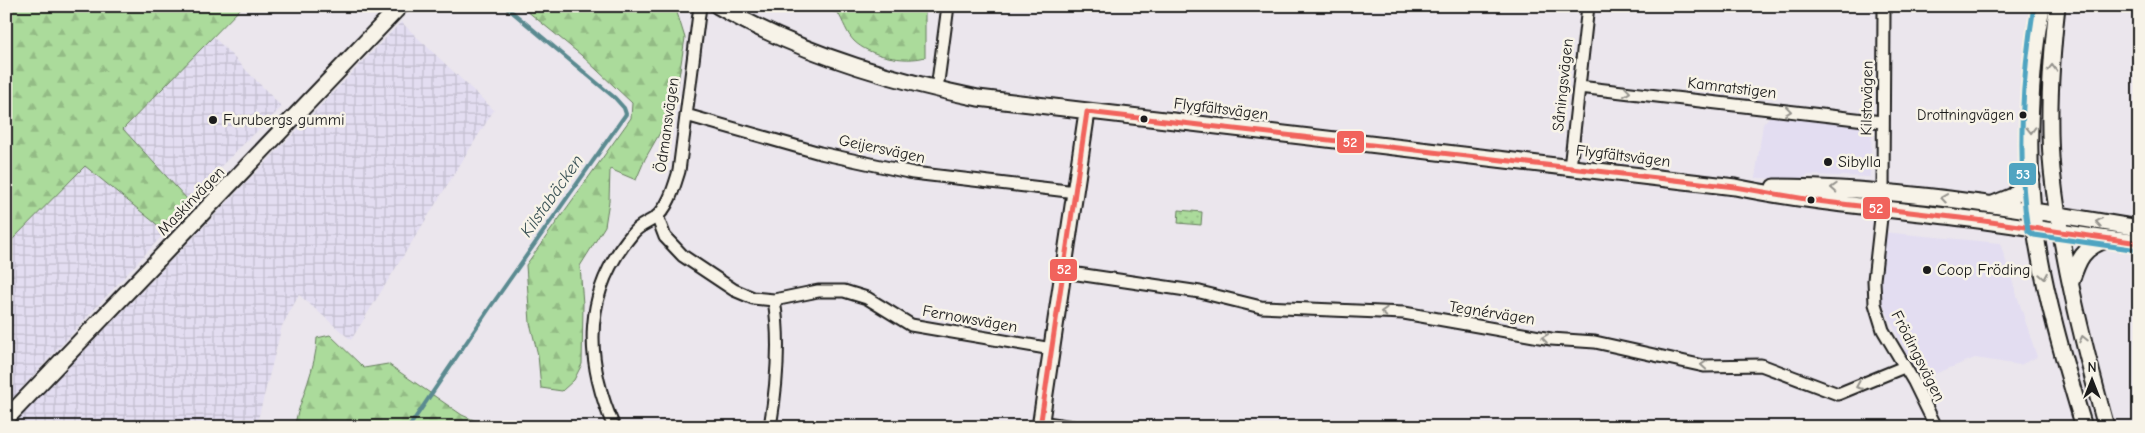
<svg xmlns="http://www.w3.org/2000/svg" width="2145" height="433" font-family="'Comic Neue',sans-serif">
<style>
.built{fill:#e3ddf1}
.industrial{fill:url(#industrial-grid)}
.forest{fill:url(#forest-firs);stroke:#647c5c}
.park{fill:url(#park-dots);stroke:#647c5c}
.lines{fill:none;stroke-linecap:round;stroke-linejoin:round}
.stream{stroke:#5a8a90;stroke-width:4}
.street-casing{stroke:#1c1c1c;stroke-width:15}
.secondary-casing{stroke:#1c1c1c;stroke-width:19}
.street{stroke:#f7f3e8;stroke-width:11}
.secondary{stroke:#f7f3e8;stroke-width:15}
.bus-1-casing{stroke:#f7f3e8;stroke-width:9}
.bus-2-casing{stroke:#f7f3e8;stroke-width:9}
.bus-1{stroke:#f1635c;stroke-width:5}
.bus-2{stroke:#50a4c1;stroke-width:5}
.oneway{stroke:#94928c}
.bus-dot{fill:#1c1c1c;stroke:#f7f3e8;stroke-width:2}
.labels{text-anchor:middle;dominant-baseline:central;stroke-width:5;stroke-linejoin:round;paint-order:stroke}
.bus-label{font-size:15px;fill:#1c1c1c;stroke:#f7f3e8;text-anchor:end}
.street-label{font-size:16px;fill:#1c1c1c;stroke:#f7f3e8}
.poi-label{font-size:16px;fill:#1c1c1c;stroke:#f7f3e8;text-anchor:start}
.water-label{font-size:18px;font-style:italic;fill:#3b5356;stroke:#f7f3e8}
.line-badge{stroke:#f7f3e8;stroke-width:2}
.badge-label{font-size:14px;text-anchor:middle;font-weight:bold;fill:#fff}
</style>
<defs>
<pattern id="industrial-grid" width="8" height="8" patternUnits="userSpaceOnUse" patternTransform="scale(1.25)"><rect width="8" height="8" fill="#e3ddf1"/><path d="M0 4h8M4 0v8" fill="none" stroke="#c2bdce"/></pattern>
<pattern id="forest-firs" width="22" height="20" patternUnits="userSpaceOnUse" patternTransform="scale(1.25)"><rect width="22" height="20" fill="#abdb9b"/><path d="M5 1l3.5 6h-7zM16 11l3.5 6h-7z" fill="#93bb85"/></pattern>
<pattern id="park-dots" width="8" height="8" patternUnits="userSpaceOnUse" patternTransform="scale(1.25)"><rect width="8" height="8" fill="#abdb9b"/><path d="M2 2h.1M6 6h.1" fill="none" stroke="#93bb85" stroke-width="1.8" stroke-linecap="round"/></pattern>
</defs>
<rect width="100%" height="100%" fill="#ebe6ed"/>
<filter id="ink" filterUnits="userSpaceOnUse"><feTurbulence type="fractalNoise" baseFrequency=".02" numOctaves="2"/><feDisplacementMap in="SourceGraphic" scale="10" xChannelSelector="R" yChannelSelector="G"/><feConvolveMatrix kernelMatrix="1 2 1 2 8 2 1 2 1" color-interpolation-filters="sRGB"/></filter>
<g filter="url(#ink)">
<!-- built -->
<path class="built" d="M1772,114L1867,126L1872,131L1870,177L1809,175L1800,179L1755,178L1763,124Z
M1883,232L2000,243L2037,357L2020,365L1975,358L1922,379L1912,367L1878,293Z"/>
<!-- industrial -->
<path class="industrial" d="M401,22L494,110L351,340L299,295L282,326L256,427H11Z
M213,36L282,107L187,199L123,130Z
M85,166L160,227L162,236L6,405V246Z"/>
<!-- forest -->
<path class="forest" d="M6,6H243L123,129L187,199L160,227L85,166L6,246Z
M521,6H675L685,38L674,108L645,159L636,180L610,169L609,201L605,226L580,266L583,304L582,364L574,380L562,391L541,388L538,355L530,323L526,265L631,118L632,103L581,55Z
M812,6H925V57C905,63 869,56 854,41C847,34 843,21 838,13Z
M330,335L364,368L388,364L462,415L489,427H294C301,396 316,369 317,338Z"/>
<!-- park -->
<path class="park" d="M1179,210L1202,212L1201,225L1178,223Z"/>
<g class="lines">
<!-- stream -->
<path class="stream" d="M409,427L491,306L626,114L624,108L615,98L505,6"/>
<!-- street casing -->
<g class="street-casing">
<path id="street" d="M1579,87L1882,122
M937,89L948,6
M686,115L820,153L913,173L1076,192
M1570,168L1588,6
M1883,191L1884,6
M1882,209L1874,280L1875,304L1883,330L1914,382L1936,427
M657,216L665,237L683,256L734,290L753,298L774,300L818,291H844L867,298L911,325L1052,349
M1064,272L1200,292L1261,307L1404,313L1551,339L1595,342L1704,366L1761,365L1838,394L1904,367
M1040,422L1073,427
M614,427C584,359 583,291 633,233C638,226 647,223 655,218C669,207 674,187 679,171L700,6
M770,427C777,385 781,342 774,300"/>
</g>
<!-- secondary casing -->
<g class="secondary-casing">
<path id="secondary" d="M718,6C795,51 891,80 978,98L1735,187C1807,202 1881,208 1954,217C2016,224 2077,236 2139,243
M2042,6C2029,74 2026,160 2035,229C2045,296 2064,361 2084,427
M2057,6C2051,60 2047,116 2052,170C2061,257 2083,342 2106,427
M1774,187C1897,187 2018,208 2139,228
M1993,204L2013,196L2032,177
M2071,282C2078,260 2083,247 2107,240
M6,419L400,6
M1040,427L1087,112"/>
</g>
<!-- street -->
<use href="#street" class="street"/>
<!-- secondary -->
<use href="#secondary" class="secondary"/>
<!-- bus-1 casing -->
<g class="bus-1-casing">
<path id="bus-1" d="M1087,112L1735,187L1817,201L1977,220L2139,243
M1040,427L1087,112"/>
</g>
<!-- bus-2 casing -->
<g class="bus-2-casing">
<path id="bus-2" d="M2034,6C2022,77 2017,159 2028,231L2034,235L2138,250"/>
</g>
<!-- bus-1 -->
<use href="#bus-1" class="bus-1"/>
<!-- bus-2 -->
<use href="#bus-2" class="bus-2"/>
</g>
<!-- one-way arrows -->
<defs><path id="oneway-chevron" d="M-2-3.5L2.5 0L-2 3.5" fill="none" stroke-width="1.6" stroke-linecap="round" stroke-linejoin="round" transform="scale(1.25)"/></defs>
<g class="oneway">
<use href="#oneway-chevron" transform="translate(2052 68) rotate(-89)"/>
<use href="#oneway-chevron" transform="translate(1627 92) rotate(7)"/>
<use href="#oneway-chevron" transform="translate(1788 111) rotate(7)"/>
<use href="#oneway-chevron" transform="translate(2031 130) rotate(89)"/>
<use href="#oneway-chevron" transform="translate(1834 188) rotate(-177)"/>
<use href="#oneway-chevron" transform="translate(1944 198) rotate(-172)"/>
<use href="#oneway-chevron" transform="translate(2099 222) rotate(-171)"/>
<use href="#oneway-chevron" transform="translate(2044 276) rotate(80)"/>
<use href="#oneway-chevron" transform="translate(1384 312) rotate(-177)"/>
<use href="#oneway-chevron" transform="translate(1545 338) rotate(-172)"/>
<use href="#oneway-chevron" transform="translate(2083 339) rotate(-103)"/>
<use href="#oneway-chevron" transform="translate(1704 365) rotate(-175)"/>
<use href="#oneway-chevron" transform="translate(1859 386) rotate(157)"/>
</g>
</g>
<!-- markers -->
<g class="bus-dot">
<circle cx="2023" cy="115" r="4.5"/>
<circle cx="1144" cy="119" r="4.5"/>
<circle cx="213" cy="120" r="5"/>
<circle cx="1828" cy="162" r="5"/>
<circle cx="1811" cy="200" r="4.5"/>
<circle cx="1927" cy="270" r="5"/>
</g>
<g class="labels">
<!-- bus labels -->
<g class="bus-label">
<text x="2014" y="115">Drottningvägen</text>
</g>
<!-- street labels -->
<g class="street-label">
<text transform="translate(1563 85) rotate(-84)">Såningsvägen</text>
<text transform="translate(1732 88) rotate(7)">Kamratstigen</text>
<text transform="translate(1867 98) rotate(-89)">Kilstavägen</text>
<text transform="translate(1221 109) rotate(7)">Flygfältsvägen</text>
<text transform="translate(667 125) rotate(-82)">Ödmansvägen</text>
<text transform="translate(882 149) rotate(12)">Geijersvägen</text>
<text transform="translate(1623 156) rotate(7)">Flygfältsvägen</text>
<text transform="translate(191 201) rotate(-46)">Maskinvägen</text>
<text transform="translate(1492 313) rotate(9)">Tegnérvägen</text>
<text transform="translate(970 319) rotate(10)">Fernowsvägen</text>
<text transform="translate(1918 356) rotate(63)">Frödingsvägen</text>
</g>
<!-- poi labels -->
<g class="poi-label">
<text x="223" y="120">Furubergs gummi</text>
<text x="1838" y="162">Sibylla</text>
<text x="1937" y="270">Coop Fröding</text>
</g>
<!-- water labels -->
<g class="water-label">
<text transform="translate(552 196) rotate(-55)">Kilstabäcken</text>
</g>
</g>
<g class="line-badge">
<rect x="1336" y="130" width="29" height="24" rx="5" fill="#f1635c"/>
<rect x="2008" y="162" width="29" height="24" rx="5" fill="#50a4c1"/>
<rect x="1862" y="196" width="29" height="24" rx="5" fill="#f1635c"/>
<rect x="1049" y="258" width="29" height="24" rx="5" fill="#f1635c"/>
</g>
<g class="badge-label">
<text x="1350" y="147">52</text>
<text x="2023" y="179">53</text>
<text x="1876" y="213">52</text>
<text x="1064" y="274">52</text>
</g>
<!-- margin -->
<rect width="2145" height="433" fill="none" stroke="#f7f3e8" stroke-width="25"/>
<rect x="12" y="12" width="2120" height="408" fill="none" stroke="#1c1c1c" stroke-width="2" filter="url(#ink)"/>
<!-- north arrow -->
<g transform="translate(2092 380)" stroke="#f7f3e8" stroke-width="4" paint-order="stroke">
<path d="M0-4L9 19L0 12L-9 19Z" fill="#1c1c1c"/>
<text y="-8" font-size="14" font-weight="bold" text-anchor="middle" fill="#1c1c1c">N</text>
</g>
</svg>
